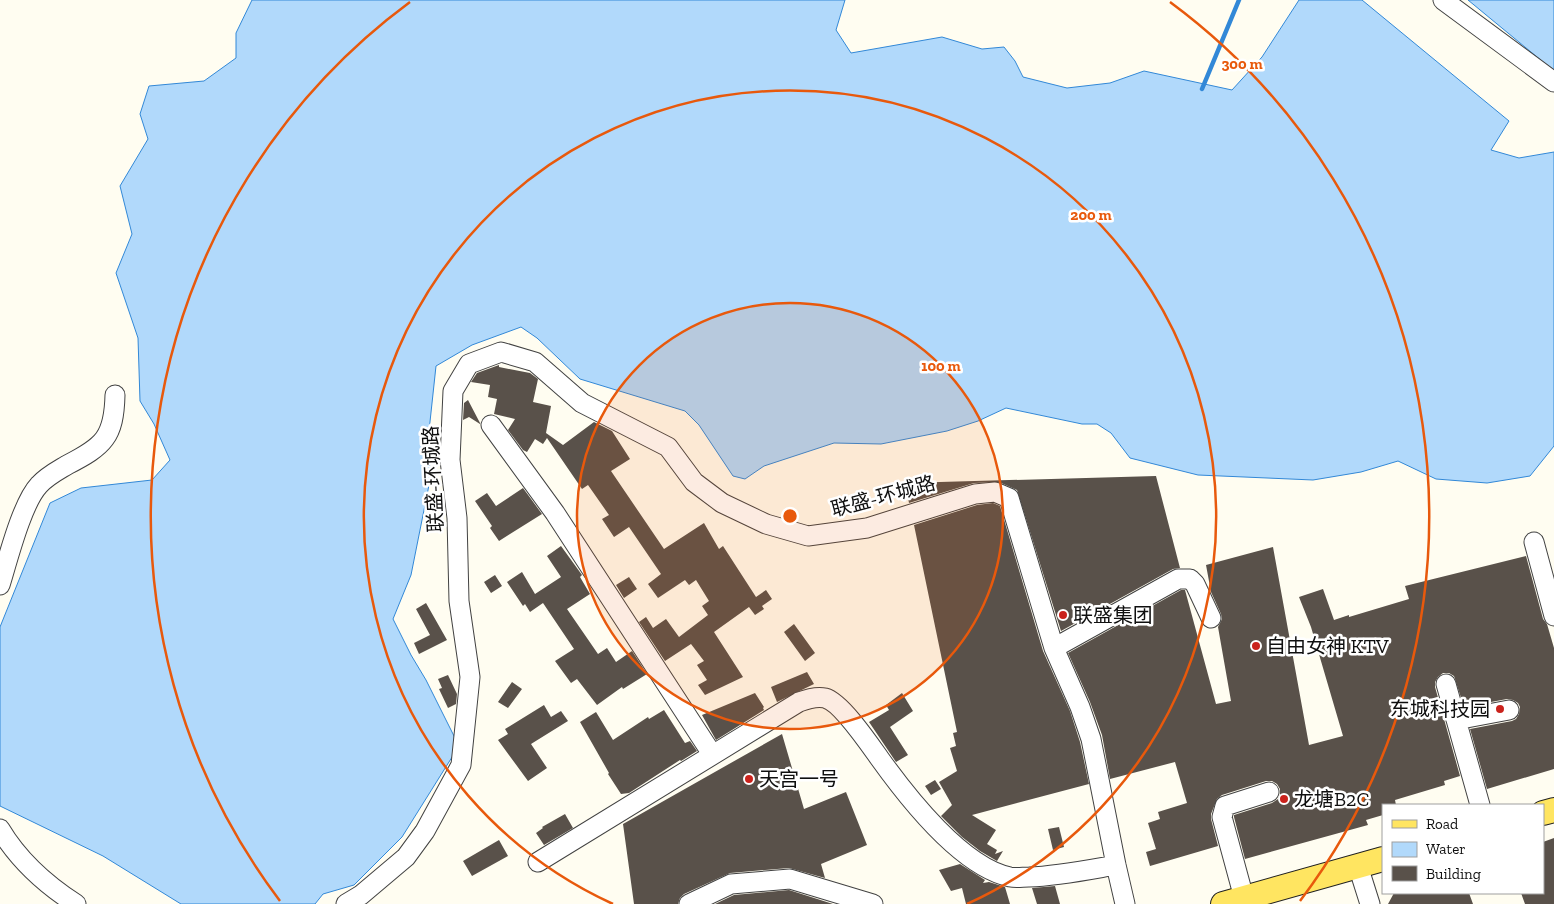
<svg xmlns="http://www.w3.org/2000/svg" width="1554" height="904" font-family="'Zilla Slab','Noto Sans SC',serif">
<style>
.water{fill:#b1d9fb;stroke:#3288d7}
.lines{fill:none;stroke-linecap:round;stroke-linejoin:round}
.stream{stroke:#3288d7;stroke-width:4.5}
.building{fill:#59514a}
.minor-casing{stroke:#424242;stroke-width:21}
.major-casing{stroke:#202020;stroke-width:26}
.minor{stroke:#fff;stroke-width:19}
.major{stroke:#ffe561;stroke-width:24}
.ring{fill:none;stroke:#e8590c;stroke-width:2.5}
.poi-dot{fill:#ca221c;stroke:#fff;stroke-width:2}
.labels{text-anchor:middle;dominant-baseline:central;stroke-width:5;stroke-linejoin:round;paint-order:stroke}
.street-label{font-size:20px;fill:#0f0f0f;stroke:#fff}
.poi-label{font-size:20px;fill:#0f0f0f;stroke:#fff;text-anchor:start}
.centre{fill:#e8590c;stroke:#fff;stroke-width:2.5}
.ring-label{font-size:15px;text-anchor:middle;font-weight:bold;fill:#e8590c;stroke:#fff;stroke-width:5;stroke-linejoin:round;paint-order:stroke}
</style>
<rect width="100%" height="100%" fill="#fffdf1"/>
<!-- water -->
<path class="water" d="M252,0H845L836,30L851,53L942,37L982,49L1004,47L1015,61L1023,77L1067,88L1110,83L1144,71L1232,90L1262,57L1299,0H1362L1509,121L1491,150L1519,158L1554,152V446L1530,476L1487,483L1436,479L1398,461L1361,472L1313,480L1198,475L1130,458L1111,433L1097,424H1082L1006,408L978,421L947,431L881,444L834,443L764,466L745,479L733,476L699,425L685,411L580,379L537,338L521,327L472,345L436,366L429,431L430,480L411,575L393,619L411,655L426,680L459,746L402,837L354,885L323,894L315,904H181L103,856L0,806V627L50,503L81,488L152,480L170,460L154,424L140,401L138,338L116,273L132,234L120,186L148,139L140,114L149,86L204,81L236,58V33Z
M1468,0H1554V71Z"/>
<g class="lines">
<!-- stream -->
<path class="stream" d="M1202,89L1239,0"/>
</g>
<!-- building -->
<path class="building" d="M499,365V367L530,373L538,379L533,402L551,406L546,433L563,445L594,422L612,431L630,459L611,471L664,549L704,523L719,549L723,546L756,597L766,590L772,599L762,606L764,609L755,615L749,607L714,632L743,677L705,695L698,685L707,680L697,665L704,661L691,644L665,661L639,622L646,617L653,628L666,619L679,637L708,615L702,606L709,601L696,580L689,585L685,580L658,598L648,584L661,574L629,527L614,537L602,519L609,515L588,485L582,489L547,438L543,444L535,439L527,452L523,450L508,430L515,419L494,414L497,399L488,397L490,385L471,382L477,373Z
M468,400L480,423V424L469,417L463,420L464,403Z
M1156,476L1180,568L1173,569L1061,631L1017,490L999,482L974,483L909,503L905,483Z
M523,488L542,514L499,541L490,528L492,526L475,501L487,493L496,506Z
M993,503L1000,506L1043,651L1070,711L1080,742L1089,784L972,815L996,830L987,844L997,850L995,854L1003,851L997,861L980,851L962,837L941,816L952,805L939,782L957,771L950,748L956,746L953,733L957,732L914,525L977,505Z
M561,546L582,575L580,577L590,594L567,609L598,654L607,648L616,662L632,651L647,674L623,689L622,687L597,705L577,679L571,683L555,661L574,649L543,603L530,612L525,604L523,606L507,582L522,572L535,594L561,577L547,556Z
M1273,547L1309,745L1343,736L1311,627L1299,597L1323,589L1334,620L1349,615V617L1409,599L1405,586L1526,556L1543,619L1547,624L1554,648V769L1487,789L1470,729L1512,721L1516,719L1519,714L1520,707L1518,703L1513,700L1507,699L1464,707L1454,676L1449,673H1443L1438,677L1435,682V687L1460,776L1444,781L1445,785L1395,800L1396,805H1383V815L1366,820L1368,825L1245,859L1234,817V815L1272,803L1278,799L1280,795V789L1277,784L1272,781H1266L1222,795L1217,799L1211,814V819L1218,846L1150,866L1146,852L1156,849L1148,823L1160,819L1158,812L1187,803L1175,762L1110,779L1102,735L1090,702L1068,653L1181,590H1185L1216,704L1231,701L1218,627L1222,619L1221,614L1211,592L1206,565Z
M495,575L502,586L491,593L484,582Z
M629,577L637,589L624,598L616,585Z
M426,603L447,640L419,654L414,643L430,635L416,609Z
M794,624L815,653L805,661L784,632Z
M807,672L814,684L777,702L771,687Z
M448,675L457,694L456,704L448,708L439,689L442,688L438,679Z
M512,682L522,689L508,708L498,702Z
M755,693L764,707L763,708L764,710L716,740L702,715Z
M902,693L913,711L890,727L908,755L896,762L869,722L889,710L886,705Z
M544,705L551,717L561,711L568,721L531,744L547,768L528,781L498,740L508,734L505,729Z
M664,710L685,743L690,741L697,751L681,761L680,760L629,793L621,794L608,774L609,773L580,722L596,712L613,740L648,717L649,719Z
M782,734L804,809L846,792L867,845L821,864L825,878L789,868L730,873L684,894L680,898L678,904H634L623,824Z
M935,780L941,789L931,795L925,786Z
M565,814L573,828L544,845L536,833L543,828L542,827Z
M1059,827L1064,847L1053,850L1048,829Z
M1554,838V904H1525L1521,893H1543V842Z
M499,840L508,856L472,876L463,861Z
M960,864L985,880L983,883L989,882L1005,887L1010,904H966L962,888L951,891L939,870Z
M1055,886L1060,904H1037L1032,888Z
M789,890L833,904H715L734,895Z
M1394,893H1469L1473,904H1388Z"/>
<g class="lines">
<!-- minor casing -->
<g class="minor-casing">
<path id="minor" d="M1443,0L1554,82
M491,425L555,513L712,754
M1534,542L1554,616
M0,585C8,559 22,503 39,485C47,476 57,471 67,465C104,446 114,437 115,395
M1054,648L1178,579H1190L1195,584L1211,618
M1446,684L1480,805
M1456,720L1509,710
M0,829C19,861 45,884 76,904
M538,862L799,702C807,699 816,696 825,698C841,702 870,745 880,759C908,798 962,867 1010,877C1016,878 1023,877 1029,877C1058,876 1087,870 1116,865
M1358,866L1370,904
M1244,898L1222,817L1225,806L1269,792
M346,904L361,895L406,857L425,831L461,765L470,677L459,601L457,518L450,460L453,391L469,364L501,352L535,362L582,403L668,447L694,482L722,503L766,524L808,536L867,528L975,494L995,492L1009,498L1054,648L1080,707L1091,739L1116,865L1125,904
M689,904L731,884L790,879L873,904"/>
</g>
<!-- major casing -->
<g class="major-casing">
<path id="major" d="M1543,813L1554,810
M1223,904L1383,859"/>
</g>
<!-- minor -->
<use href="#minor" class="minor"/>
<!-- major -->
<use href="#major" class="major"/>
</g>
<!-- distance rings -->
<circle cx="790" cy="516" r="213" fill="#e8590c" fill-opacity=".12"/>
<g class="ring">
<circle cx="790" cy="516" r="213"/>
<path d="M613 904A426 426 0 1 1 967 904"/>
<path d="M280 901A639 639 0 0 1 410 2M1170 2A639 639 0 0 1 1300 901"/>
</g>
<!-- markers -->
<g class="poi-dot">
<circle cx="1063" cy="615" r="5"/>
<circle cx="1256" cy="646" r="5"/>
<circle cx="1500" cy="709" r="5"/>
<circle cx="749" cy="779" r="5"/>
<circle cx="1284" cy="799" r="5"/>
</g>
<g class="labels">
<!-- street labels -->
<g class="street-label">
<text transform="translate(433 479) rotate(-93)">联盛-环城路</text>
<text transform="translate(883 496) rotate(-15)">联盛-环城路</text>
</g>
<!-- poi labels -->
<g class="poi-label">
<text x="1073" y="615">联盛集团</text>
<text x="1266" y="646">自由女神 KTV</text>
<text x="1490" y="709" text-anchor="end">东城科技园</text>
<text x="759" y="779">天宫一号</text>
<text x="1294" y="799">龙塘B2C</text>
</g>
</g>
<circle cx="790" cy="516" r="8" class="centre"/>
<g class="ring-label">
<text x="1242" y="69">300 m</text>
<text x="1091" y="220">200 m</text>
<text x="941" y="371">100 m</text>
</g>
<!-- legend -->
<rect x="1382" y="804" width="162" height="90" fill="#ffffff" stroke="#9f9f9f"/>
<rect x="1392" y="820" width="25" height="8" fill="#ffe561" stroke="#9f9f9f"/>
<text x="1426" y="829" font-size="15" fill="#0f0f0f">Road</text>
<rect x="1392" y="842" width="25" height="15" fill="#b1d9fb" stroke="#9f9f9f"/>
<text x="1426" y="854" font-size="15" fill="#0f0f0f">Water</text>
<rect x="1392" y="866" width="25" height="15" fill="#59514a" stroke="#9f9f9f"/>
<text x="1426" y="879" font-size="15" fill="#0f0f0f">Building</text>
</svg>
